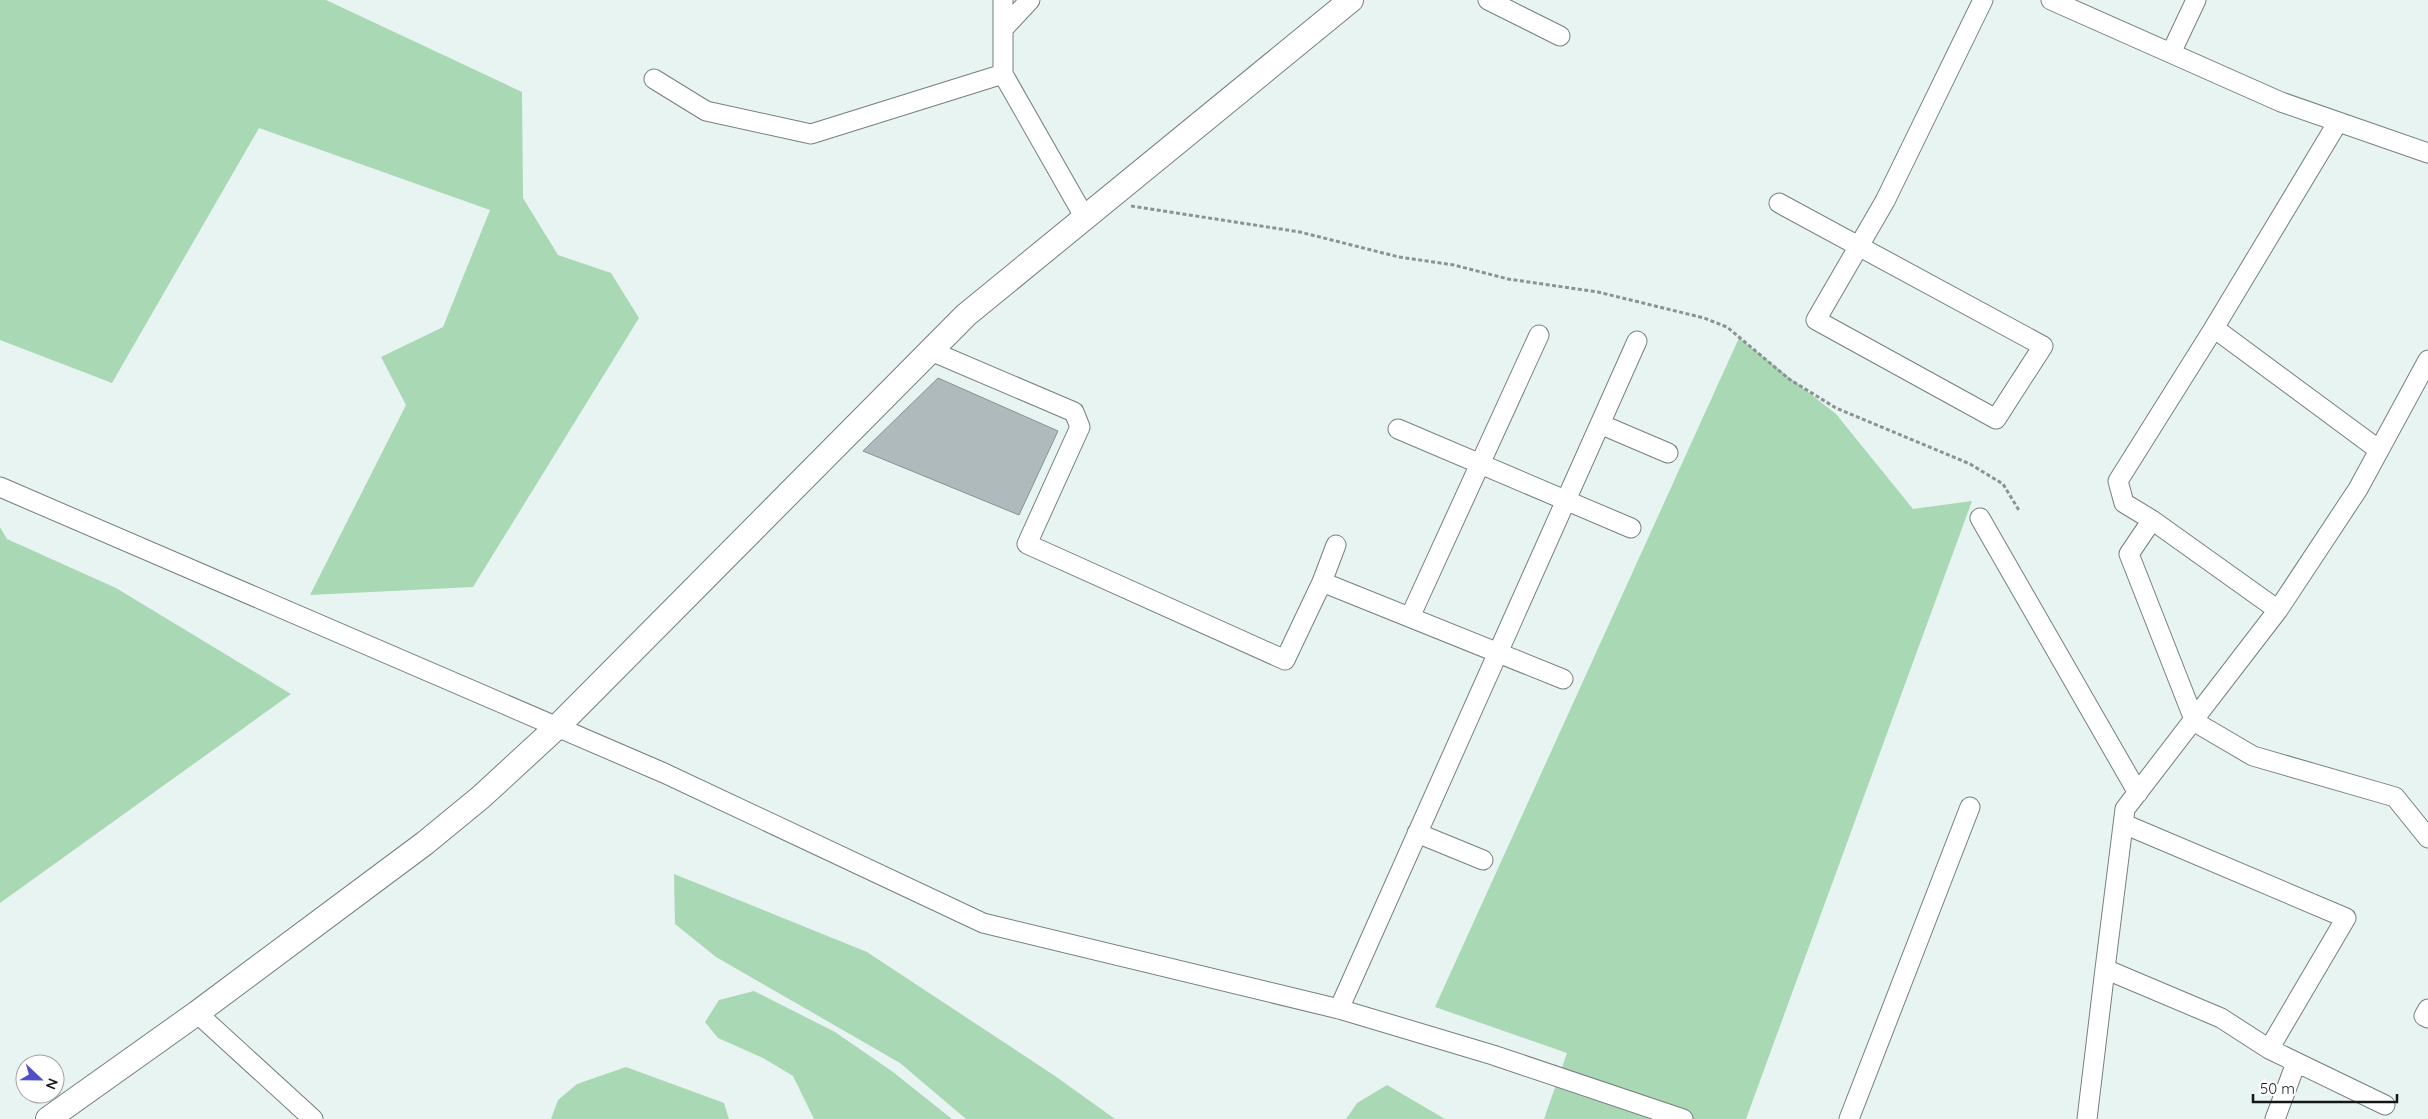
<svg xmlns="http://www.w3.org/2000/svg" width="2428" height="1119" font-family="Quicksand,sans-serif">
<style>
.green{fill:#a9d8b4}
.building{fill:#aebabb;stroke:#879294}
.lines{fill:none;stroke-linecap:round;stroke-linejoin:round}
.minor-casing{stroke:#75807e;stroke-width:21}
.tertiary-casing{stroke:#75807e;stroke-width:26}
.path{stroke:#8b9392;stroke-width:3;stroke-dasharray:4 2.5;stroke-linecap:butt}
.minor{stroke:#fff;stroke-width:19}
.tertiary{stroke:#fff;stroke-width:24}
</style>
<rect width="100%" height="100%" fill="#e8f4f2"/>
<!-- green -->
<path class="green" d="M0,0H326L522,92L523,198L558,255L611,273L639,318L473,587L310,595L406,405L381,357L443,327L490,210L259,128L112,383L0,340Z
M1739,338L1836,414L1913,509L1972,501L1746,1119H1544L1567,1053L1435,1007Z
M0,527L7,539L116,588L291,694L0,903Z
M674,874L867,952L1055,1076L1115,1119H966L900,1063L716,957L675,924Z
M754,991L835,1032L893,1072L952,1119H814L793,1076L763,1058L718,1038L705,1022L719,1000Z
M626,1067L724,1103L729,1119H551L558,1100L577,1084Z
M1387,1085L1445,1119H1346L1357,1103Z"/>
<!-- building -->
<path class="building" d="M938,378L1058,431L1019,515L863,451Z"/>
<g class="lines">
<!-- minor casing -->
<g class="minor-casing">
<path id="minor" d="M1003,0V74
M1488,0L1560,36
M2051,0L2281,102L2428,153
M1003,29L1030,0
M2171,53L2196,0
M654,79L706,111L811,134L1003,74L1085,218
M2338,122L2214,328L2379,450
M1779,203L2043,346L1996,419L1816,320L1885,201L1983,0
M931,351L1074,412L1080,427L1027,544L1285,660L1322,582L1336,545
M1600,424L1668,453
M1398,429L1631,528
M0,487L664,773L983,923L1339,1009L1493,1055L1683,1119
M1980,518L2138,793
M2152,520L2124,503L2118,481L2214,328
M1322,582L1563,679
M2278,610L2152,520L2129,554L2195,722L2253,756L2395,797L2428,838
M1410,617L1539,335
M2124,824L2346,918L2269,1049
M1417,833L1483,860
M1339,1009L1637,341
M2428,1009L2424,1016L2428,1018
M197,1013L313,1119
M2385,1105L2269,1049L2221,1018L2105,969L2125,809L2278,610L2358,489L2428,360
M1849,1119L1970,807
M2087,1119L2105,969
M2275,1119L2296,1063"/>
</g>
<!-- tertiary casing -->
<g class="tertiary-casing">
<path id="tertiary" d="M48,1119L197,1013L425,843L481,797L556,728L966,315L1351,0"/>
</g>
<!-- path -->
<path class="path" d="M1131,206L1300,232L1399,257L1454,265L1508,279L1598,292L1704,318L1727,327L1789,379L1836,408L1970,464L2003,484L2020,512"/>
<!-- minor -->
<use href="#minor" class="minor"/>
<!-- tertiary -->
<use href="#tertiary" class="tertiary"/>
</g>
<!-- north arrow -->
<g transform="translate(40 1079) rotate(112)"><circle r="24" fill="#ffffff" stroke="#a1a2a2"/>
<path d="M0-4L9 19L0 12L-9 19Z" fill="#5050c6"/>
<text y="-8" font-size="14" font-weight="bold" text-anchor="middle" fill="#131717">N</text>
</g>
<!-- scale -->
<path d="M2253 1094v8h144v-8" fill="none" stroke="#131717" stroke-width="2.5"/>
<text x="2260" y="1094" font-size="15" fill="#131717" stroke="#ffffff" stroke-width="4" paint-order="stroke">50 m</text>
</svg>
